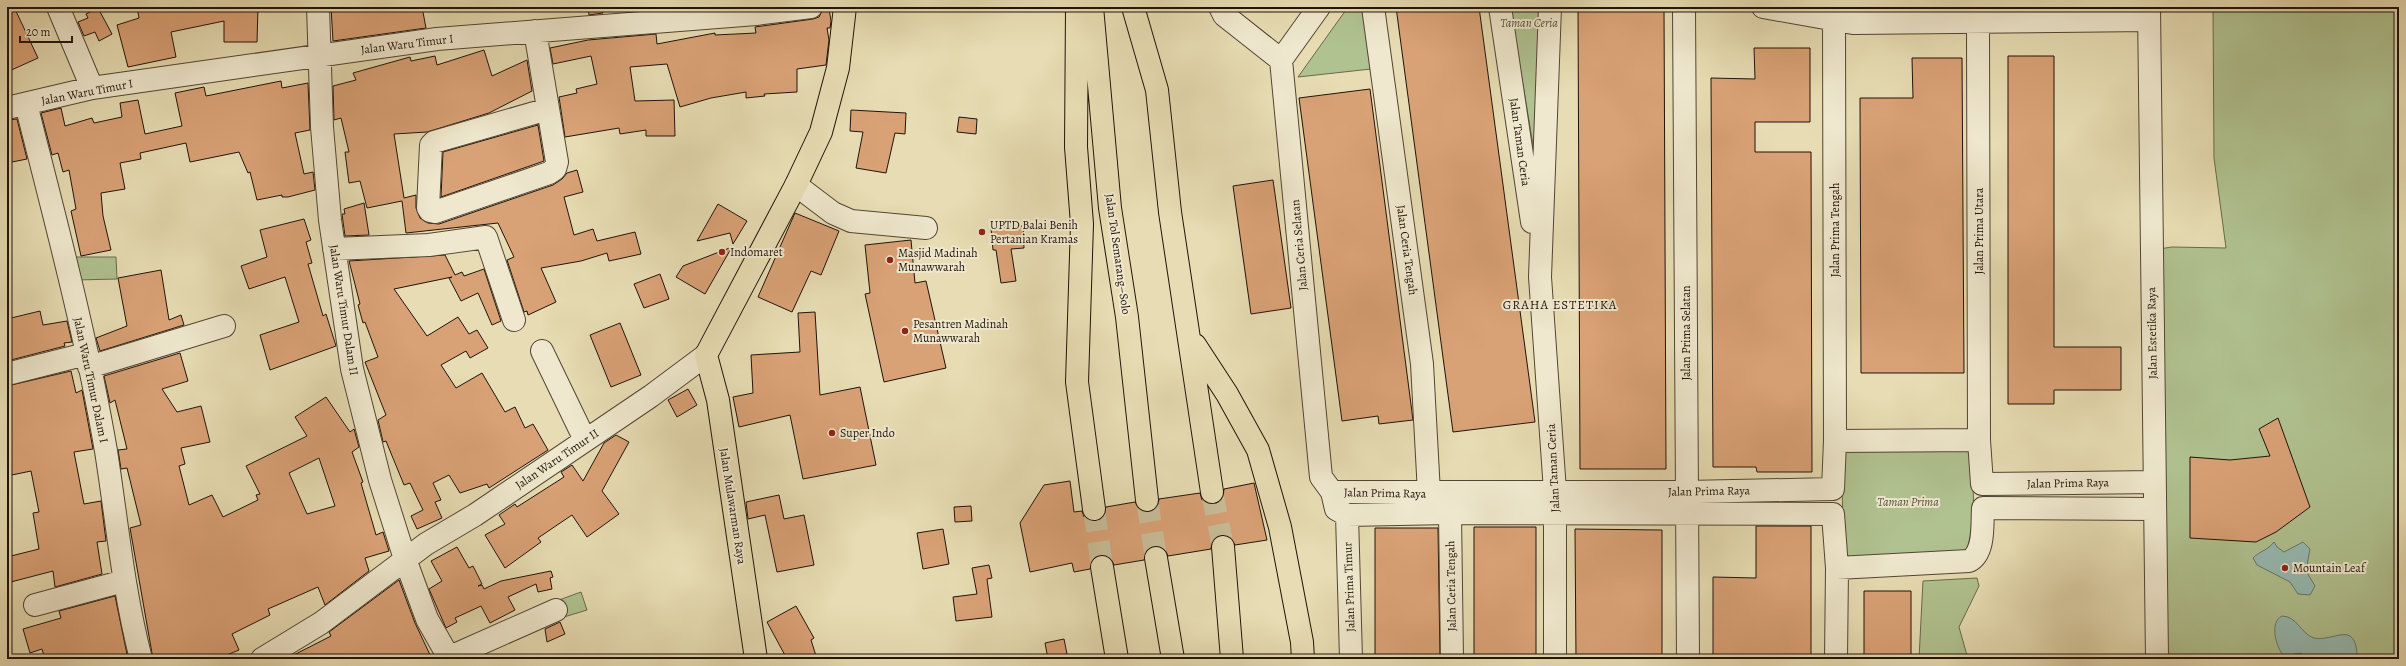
<svg xmlns="http://www.w3.org/2000/svg" width="2406" height="666" font-family="Alegreya,serif">
<style>
.green{fill:#b0c290;stroke:#686a4c}
.water{fill:#97bab2;stroke:#67776e}
.building{fill:#d9a176;stroke:#201309;fill-rule:evenodd}
.lines{fill:none;stroke-linecap:round;stroke-linejoin:round}
.highway-tunnel{stroke:#c9be9a;stroke-width:22;stroke-dasharray:22 11;stroke-linecap:butt}
.minor-casing{stroke:#524534;stroke-width:24}
.major-casing{stroke:#201309;stroke-width:24}
.highway-casing{stroke:#201309;stroke-width:24}
.minor{stroke:#efe8ce;stroke-width:22}
.major{stroke:#e7dcb3;stroke-width:22}
.highway{stroke:#e7dcb3;stroke-width:22}
.poi-dot{fill:#8f2418;stroke:#efe8ce;stroke-width:1.5}
.labels{text-anchor:middle;dominant-baseline:central;stroke-width:4;stroke-linejoin:round;paint-order:stroke}
.park-label{font-size:12px;font-style:italic;fill:#525038;stroke:#efe8ce}
.street-label{font-size:12px;fill:#201309;stroke:#efe8ce}
.poi-label{font-size:12px;fill:#201309;stroke:#efe8ce;text-anchor:start}
.neighbourhood-label{font-size:13px;letter-spacing:1px;fill:#201309;stroke:#efe8ce}
</style>
<rect width="100%" height="100%" fill="#e7dcb3"/>
<filter id="stains"><feTurbulence type="fractalNoise" baseFrequency=".005" numOctaves="4"/><feColorMatrix values="0 0 0 0 .2 0 0 0 0 .09 0 0 0 0 .02 0 0 0 .5 -.17"/></filter>
<radialGradient id="worn" r=".72"><stop offset=".6" stop-color="#630" stop-opacity="0"/><stop offset="1" stop-color="#630" stop-opacity=".3"/></radialGradient>
<!-- green -->
<path class="green" d="M1348,7H1364L1371,69L1298,77Z
M1510,7H1544L1542,199Z
M2213,7H2399V659H2163L2159,249L2172,247L2226,248L2214,158Z
M75,257H116L117,279L76,280Z
M1972,448L1975,554L1844,557L1841,451Z
M1977,578L1979,586L1959,627L1968,659H1919L1923,581Z
M581,592L587,610L564,617L559,600Z"/>
<!-- water -->
<path class="water" d="M2274,542L2277,547L2284,552L2303,542L2310,549L2306,571L2315,586L2310,595L2298,594L2290,582L2257,565L2253,558C2260,551 2268,550 2274,542Z
M2282,616C2297,616 2301,634 2314,638C2326,641 2343,631 2350,636C2357,641 2357,651 2357,659H2307L2301,653L2284,656C2276,648 2269,622 2282,616Z"/>
<!-- building -->
<path class="building" d="M7,7H14L38,58L7,72Z
M137,7H258L257,42H224V21L171,32L176,57L128,67L117,25L139,18Z
M331,7H422L426,28L333,41Z
M588,7H602L603,13L589,15Z
M1396,7H1479L1535,422L1453,432Z
M1578,7H1664L1666,469H1580Z
M98,8L112,34L99,41L95,32L84,36L78,22L88,18L86,14Z
M829,8L831,21L830,28H827L829,40L826,65L797,69V92L764,94L765,96L746,98V92L711,98L680,107L667,64L630,67L635,101L674,100L675,136H646V130L620,134L619,128L565,137L559,97L577,93L576,89L597,84L591,56L553,64L550,48L588,40L656,34L657,44L715,33V35L756,33L755,27L813,19L819,17L823,9Z
M1754,48H1810V122H1755V152H1811L1812,472H1757L1756,467H1713L1711,78L1755,79Z
M484,50L492,76L527,60L532,91L489,113L427,132L394,134L404,198L416,195V208L420,218L428,223L439,224L553,185L562,179L567,173L577,170L583,192L564,197L574,235L593,229L597,241L635,232L641,254L609,261L607,253L581,261L541,268L556,302L528,315L527,311L524,312L507,260L514,257L498,223L406,233L402,201L367,208L360,181L349,183L345,152H349L341,118L334,120L333,86L356,80L353,73L410,57L411,61L435,56L437,65Z
M2008,56H2054V347H2121V390H2054V404H2008Z
M1912,58H1962L1964,373H1861L1860,98H1913Z
M281,81L282,88L308,83L310,130L295,133L304,174L313,172L315,190L288,197H282V195L257,200L250,172L248,173L239,152L190,162L186,143L140,153L141,159L120,163L125,189L101,193L103,216L111,250L81,256L71,211L76,209L69,170L63,172L58,153L52,155L41,113L61,108L65,126L92,118L94,123L122,117L120,103L138,100L145,134L182,126L175,93L204,87L206,96Z
M1370,89L1413,420L1379,424L1378,416L1342,421L1299,98Z
M851,110L906,113L905,134L895,133L886,173L856,168L863,132L850,131Z
M959,117L977,119L976,134L957,132Z
M17,119L27,159L7,163V120Z
M538,125L544,161L441,197L443,152Z
M1273,180L1291,308L1251,314L1233,186Z
M364,203L369,235L345,236L342,214H345L344,209Z
M718,204L747,221L733,244L730,233L697,241Z
M795,213L839,231L821,275L811,271L792,312L758,297Z
M304,219L311,240L306,242L312,263L308,264L323,316L326,314L336,346L270,370L260,335L299,322L285,277L249,289L241,266L267,257L260,230Z
M1023,226L1024,248L1011,249L1016,281L1001,283L996,250H993L991,228Z
M911,240L915,283L926,281L946,368L884,382L865,294L870,293L865,245Z
M732,247L705,294L676,277L683,266Z
M445,255L455,275L462,272L464,276L484,269L501,321L492,325L478,293L461,301L449,278L452,277L394,289L427,336L458,317L469,334L477,330L488,348L470,358L466,351L441,365L456,388L482,373L505,412L515,407L525,428L533,424L548,450L489,488L487,484L460,493L449,475L433,483L441,500L435,502L442,518L417,529L411,516L423,510L410,483L404,485L386,441L383,442L378,420L386,415L365,362L378,357L365,322L363,323L358,305L360,304L349,261Z
M161,270L169,320L181,315L184,325L100,351L96,338L127,326L118,278Z
M660,274L669,299L644,308L634,284Z
M40,311L43,325L67,321L72,342L64,343L65,346L7,361V343L10,342L7,319Z
M815,312L820,395L860,387L876,465L803,479L790,415L739,427L733,397L753,393L751,355L800,352L798,313Z
M620,323L641,375L611,387L590,335Z
M180,353L188,381L162,389L177,412L201,406L210,442L181,448L185,464L179,466L189,505L212,495L223,517L258,500L256,495L260,494L246,466L307,436L295,417L326,397L350,432L354,429L359,447L352,452L363,482L361,483L376,535L383,532L389,551L365,558L369,571L325,605L318,587L268,609L270,615L232,634L239,650L217,659H153L130,528L141,525L127,468L121,469L118,450L127,449L115,400L110,403L104,376ZM319,458L335,506L307,514L289,473Z
M71,371L76,393L82,390L93,449L74,452L84,504L101,501L106,541L97,542L102,574L55,587L53,571L7,583V557L39,549L33,513L39,512L31,471L7,476V386Z
M688,389L697,405L677,417L668,400Z
M2278,418L2310,507L2276,532L2256,542L2190,538V457L2230,460L2270,456L2259,429Z
M616,435L629,442L602,491L619,514L587,537L572,515L538,538L541,542L505,568L485,535L505,524L499,515L515,504L517,507L564,477L561,472L572,465L583,481L604,443Z
M1070,481L1074,512L1082,511L1084,517L1095,521L1102,519L1106,507L1135,502L1142,511L1149,512L1158,505L1159,499L1200,493L1202,500L1214,504L1223,497L1224,489L1254,483L1267,540L1235,545L1229,536L1222,535L1212,541L1211,549L1168,556L1165,550L1154,546L1148,549L1144,560L1114,565L1111,559L1100,555L1094,558L1090,569L1074,572L1072,563L1030,572L1020,523L1044,485Z
M779,495L784,519L804,515L814,565L777,572L765,515L748,519L746,502Z
M971,506L972,521L955,522L954,507Z
M1756,526H1811V659H1713V577L1756,578Z
M1474,527H1536V659H1474Z
M1375,528H1438L1440,659H1375Z
M943,529L949,564L923,569L917,533Z
M1575,529L1662,530V659H1576Z
M457,547L469,568L473,566L482,584L478,586L482,585L484,589L501,581L551,571L553,577L550,578L552,589L538,592L536,584L508,597L515,610L490,623L481,606L455,618L457,622L446,628L429,589L442,581L431,561Z
M989,565L992,578L987,579L992,617L956,621L953,597L977,594L972,568Z
M399,580L415,623L432,659H286L331,636L329,632Z
M1864,591H1911V659H1864Z
M115,596L128,659H45L42,649L30,653L23,629L61,618L59,611Z
M796,606L814,638L811,640L817,659H787L767,622Z
M560,622L565,634L547,642L545,629Z
M1064,639L1068,659H1048L1045,643Z"/>
<g class="lines">
<!-- highway-tunnel -->
<path class="highway-tunnel" d="M1212,492L1223,547
M1147,500L1156,558
M1094,509L1102,567"/>
<!-- minor casing -->
<g class="minor-casing">
<path id="minor" d="M58,7L92,88
M318,7L322,127L330,220L352,369L380,480L405,559L427,619L448,656L459,653L556,610
M1220,7L1224,15L1281,60
M1319,7L1281,60L1321,477L1332,492
M1373,7L1422,364L1429,493
M1500,7L1532,222
M1550,7L1540,277L1555,491V659
M1684,7L1688,659
M1763,7L1853,23L2149,20
M2149,7L2157,659
M1834,20L1835,441
M1978,21L1979,440
M535,31L557,162L555,169L549,173L435,212L430,211L428,208L431,145L434,142L548,109
M26,104C55,219 86,334 106,451C117,521 123,590 141,659
M7,108L92,88L437,39L756,14L811,7
M796,185L833,213L851,221L926,228
M334,249L429,245L486,237L514,320
M542,351L585,440
M89,367L224,326
M7,374L86,354
M1332,492L1336,509L1347,515L1450,513L1833,514L1837,568L1969,561C1985,553 1982,524 1983,508L2154,509
M1332,492H1687L1833,489L1835,441L1979,440L1982,484L2154,482
M1450,513L1452,659
M1347,515L1351,659
M35,605L124,581
M262,659L321,623L426,544L475,515L651,396L706,355
M1836,659L1837,568"/>
</g>
<!-- major casing -->
<g class="major-casing">
<path id="major" d="M756,659L718,400L706,355L796,185L821,132L838,68L845,7"/>
</g>
<!-- highway casing -->
<g class="highway-casing">
<path id="highway" d="M1077,7L1076,147L1082,224L1077,382L1094,509
M1092,7L1110,208L1127,317L1147,500
M1133,7L1157,90L1170,212L1212,492
M1195,345L1227,394L1258,450L1280,527L1302,642L1303,659
M1223,547L1232,659
M1156,558L1173,659
M1102,567L1117,659"/>
</g>
<!-- minor -->
<use href="#minor" class="minor"/>
<!-- major -->
<use href="#major" class="major"/>
<!-- highway -->
<use href="#highway" class="highway"/>
</g>
<!-- markers -->
<g class="poi-dot">
<circle cx="982" cy="232" r="4"/>
<circle cx="722" cy="252" r="4"/>
<circle cx="890" cy="260" r="4"/>
<circle cx="905" cy="331" r="4"/>
<circle cx="832" cy="433" r="4"/>
<circle cx="2285" cy="568" r="4"/>
</g>
<g class="labels">
<!-- park labels -->
<g class="park-label">
<text x="1529" y="23">Taman Ceria</text>
<text x="1908" y="502">Taman Prima</text>
</g>
<!-- street labels -->
<g class="street-label">
<text transform="translate(407 44) rotate(-7)">Jalan Waru Timur I</text>
<text transform="translate(87 92) rotate(-11)">Jalan Waru Timur I</text>
<text transform="translate(1520 142) rotate(82)">Jalan Taman Ceria</text>
<text transform="translate(1835 230) rotate(-90)">Jalan Prima Tengah</text>
<text transform="translate(1979 231) rotate(-90)">Jalan Prima Utara</text>
<text transform="translate(1299 245) rotate(-95)">Jalan Ceria Selatan</text>
<text transform="translate(1407 250) rotate(82)">Jalan Ceria Tengah</text>
<text transform="translate(1118 254) rotate(82)">Jalan Tol Semarang–Solo</text>
<text transform="translate(344 310) rotate(81)">Jalan Waru Timur Dalam II</text>
<text transform="translate(1686 333) rotate(-90)">Jalan Prima Selatan</text>
<text transform="translate(2152 333) rotate(-91)">Jalan Estetika Raya</text>
<text transform="translate(91 380) rotate(78)">Jalan Waru Timur Dalam I</text>
<text transform="translate(557 459) rotate(-34)">Jalan Waru Timur II</text>
<text transform="translate(1553 468) rotate(-93)">Jalan Taman Ceria</text>
<text transform="translate(2068 483) rotate(-1)">Jalan Prima Raya</text>
<text transform="translate(1709 491) rotate(-1)">Jalan Prima Raya</text>
<text transform="translate(1385 493) rotate(1)">Jalan Prima Raya</text>
<text transform="translate(733 506) rotate(81)">Jalan Mulawarman Raya</text>
<text transform="translate(1451 586) rotate(-91)">Jalan Ceria Tengah</text>
<text transform="translate(1349 587) rotate(-92)">Jalan Prima Timur</text>
</g>
<!-- poi labels -->
<g class="poi-label">
<text x="990" y="225">UPTD Balai Benih<tspan x="990" dy="14">Pertanian Kramas</tspan></text>
<text x="730" y="252">Indomaret</text>
<text x="898" y="253">Masjid Madinah<tspan x="898" dy="14">Munawwarah</tspan></text>
<text x="913" y="324">Pesantren Madinah<tspan x="913" dy="14">Munawwarah</tspan></text>
<text x="840" y="433">Super Indo</text>
<text x="2293" y="568">Mountain Leaf</text>
</g>
<!-- neighbourhood labels -->
<g class="neighbourhood-label">
<text x="1560" y="304">GRAHA ESTETIKA</text>
</g>
</g>
<!-- margin -->
<rect width="2406" height="666" fill="none" stroke="#e7dcb3" stroke-width="24"/>
<rect x="8" y="8" width="2390" height="650" fill="none" stroke="#201309" stroke-width="2"/>
<rect x="12" y="12" width="2382" height="642" fill="none" stroke="#201309"/>
<!-- scale -->
<path d="M20 36v6h52v-6" fill="none" stroke="#201309" stroke-width="2"/>
<text x="26" y="36" font-size="12" fill="#201309" stroke="#efe8ce" stroke-width="3" paint-order="stroke">20 m</text>
<rect width="100%" height="100%" filter="url(#stains)"/>
<rect width="100%" height="100%" fill="url(#worn)"/>
</svg>
